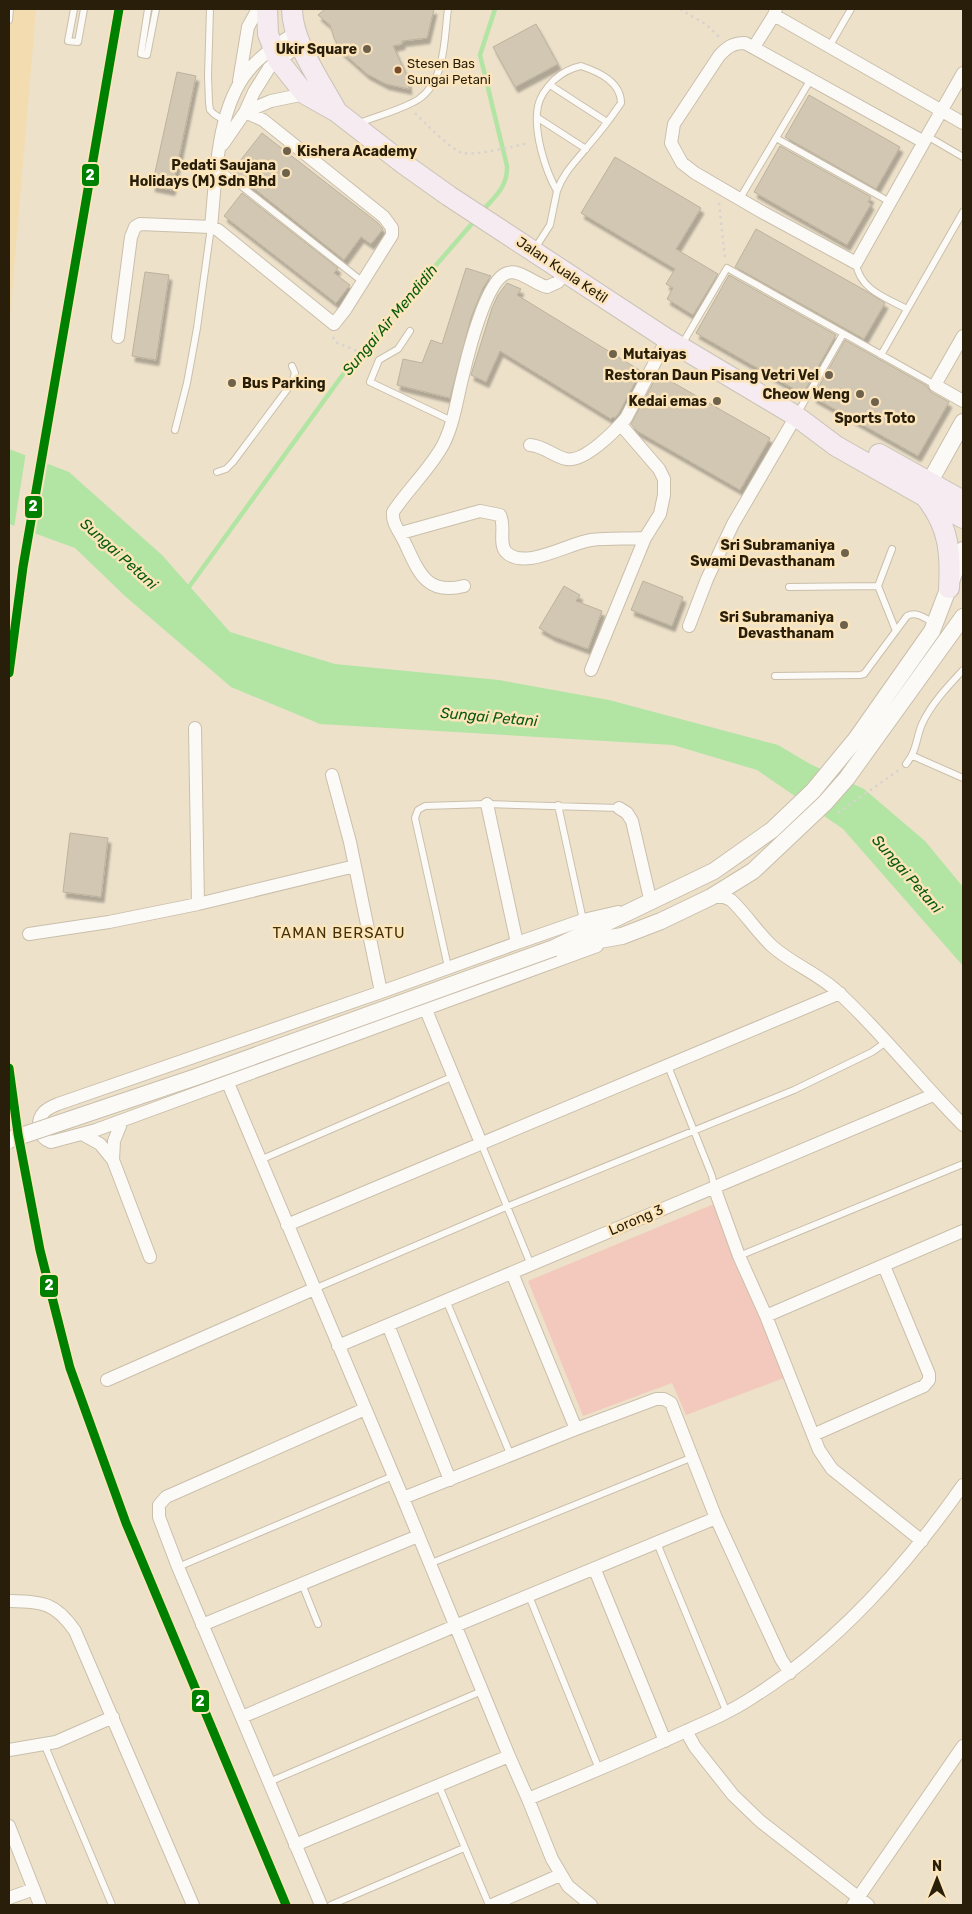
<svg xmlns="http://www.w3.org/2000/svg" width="972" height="1914" font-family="Rubik,sans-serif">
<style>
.built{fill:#f3dcb0}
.green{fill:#f2c9bc}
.water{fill:#b2e4a4}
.pier{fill:#ede1ca}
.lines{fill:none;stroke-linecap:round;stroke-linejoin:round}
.stream{stroke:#b2e4a4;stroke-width:4.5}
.building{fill:#d2c7b3;stroke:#bcb29d;filter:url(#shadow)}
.service-casing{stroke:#cabfab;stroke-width:8}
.minor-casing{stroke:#cabfab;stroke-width:14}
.tertiary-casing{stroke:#cabfab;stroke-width:18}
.primary-casing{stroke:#cac3b6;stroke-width:22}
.path{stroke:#d8d4cd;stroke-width:2.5;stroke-dasharray:2.5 4;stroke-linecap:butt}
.service{stroke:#fcfaf7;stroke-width:6}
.minor{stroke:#fcfaf7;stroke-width:12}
.tertiary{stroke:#fcfaf7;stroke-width:16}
.primary{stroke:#f5ebf0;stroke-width:20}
.tertiary-bridge-casing{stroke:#cabfab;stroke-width:18;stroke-linecap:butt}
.tertiary-bridge{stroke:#fcfaf7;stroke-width:16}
.rail-1-casing{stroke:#fce5bb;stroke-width:12}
.rail-1{stroke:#008000;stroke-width:9}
.poi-dot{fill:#6e624d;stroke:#fce5bb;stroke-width:2}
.bus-dot{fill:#7a4b2a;stroke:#fce5bb;stroke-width:2}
.labels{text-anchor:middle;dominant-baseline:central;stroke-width:5;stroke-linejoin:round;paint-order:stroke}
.bus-label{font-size:13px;fill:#291e09;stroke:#fce5bb;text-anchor:start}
.poi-label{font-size:14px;font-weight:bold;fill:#291e09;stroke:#fce5bb;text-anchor:end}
.street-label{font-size:14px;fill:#291e09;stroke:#fce5bb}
.water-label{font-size:15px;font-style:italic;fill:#085b0c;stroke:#fce5bb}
.neighbourhood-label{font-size:15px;letter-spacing:1px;fill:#423007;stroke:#fce5bb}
.line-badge{stroke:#fce5bb;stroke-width:2}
.badge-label{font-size:14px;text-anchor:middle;font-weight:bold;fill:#fff}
</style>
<defs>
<filter id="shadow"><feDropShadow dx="3" dy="5.5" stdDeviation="1" flood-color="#0004"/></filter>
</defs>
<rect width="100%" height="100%" fill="#ede1ca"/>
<!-- built -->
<path class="built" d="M9,9H36L9,329Z"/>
<!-- green -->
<path class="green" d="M714,1204L784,1378L686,1415L672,1383L583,1416L528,1281Z"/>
<!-- water -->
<path class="water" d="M9,449L69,472L162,555L230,632L335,664L499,680L609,700L778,745L810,764L864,789L925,841L963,887V966L843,829L757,770L673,745L320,724L231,687L126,597L75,548L9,524Z"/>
<!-- pier -->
<path class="pier" d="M26,452L48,461L35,536L14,528Z"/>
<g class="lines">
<!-- stream -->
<path class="stream" d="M482,211C495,197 508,186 507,166L480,55L495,9
M186,591L352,362L476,219"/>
</g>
<!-- building -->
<path class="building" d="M325,9H434L427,38L402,41V44L393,46L407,76L409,89L386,84L367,74L341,51L334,38L330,25L318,15Z
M536,24L558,64L515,87L493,47Z
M177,72L196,76L172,190L152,186Z
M809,95L900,147L876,189L785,137Z
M262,133L378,223L383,229L371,244L361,237L344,260L232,171Z
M780,146L871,197L868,202L871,204L847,245L754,192Z
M615,157L701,208L676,249L718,274L693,315L667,299L673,288L666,284L675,269L581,213Z
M242,193L338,268L334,273L350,285L336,303L224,216Z
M756,229L866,291L885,303L864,339L735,267Z
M466,268L491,276L483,288L471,318L450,398L397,385L403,359L422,363L431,340L442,344Z
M145,272L169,275L156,360L132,356Z
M729,275L836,335L804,392L802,391L801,393L696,333Z
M507,283L521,289L517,295L641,371L619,413L615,418L613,417L611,419L500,351L486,382L471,375L492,308L498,295Z
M845,340L927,386L931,392L949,402L918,456L813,397Z
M658,374L770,438L740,490L637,431L631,424Z
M643,581L683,597L672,626L631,610Z
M564,586L580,595L576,601L602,611L588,649L553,636L539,628Z
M70,833L108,838L101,897L63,892Z"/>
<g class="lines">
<!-- service casing -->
<g class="service-casing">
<path id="service" d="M74,9L68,41L78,42L84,9
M148,9L141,54L147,55L156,9
M210,9L208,76L209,103L210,110L214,114L225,121
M9,20L10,9
M829,47L851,9
M581,66C599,72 621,82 621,103C611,118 600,132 588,146C576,161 563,173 557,191C545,170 533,131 538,106C540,96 547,87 554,80C562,73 570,68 581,66Z
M550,85L607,122
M538,118L586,149
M357,124C376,116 402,110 419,99C446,80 444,38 448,9
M927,136L963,157
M776,138L890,202
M217,167L363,282
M739,200L811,79
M534,250L550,225L557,191
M856,263C859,289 886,298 907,309
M410,331L398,349L379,360L370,382L452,421
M681,346L727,268L935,385
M881,355L963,212
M797,414L843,334
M175,430L187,383L197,328L211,227
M217,472L226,469L233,462L292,383L295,373L292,366
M892,549L878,586L896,631
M789,587L878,586
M775,676L860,675L864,674L907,616C917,611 924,618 934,623
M913,756L963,778
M906,764C917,751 916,738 922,724C931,704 949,685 963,670
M558,805L583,920
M448,967L415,818L418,810L425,806L487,804L619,808
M668,1066L712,1176L714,1187
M481,1143L531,1265
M260,1160L454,1076
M739,1256L963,1164
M314,1289L506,1207L794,1090L872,1052L886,1042
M446,1300L511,1456
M657,1543L727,1713
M429,1564L693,1457
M178,1567L393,1476
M302,1584L318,1624
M529,1596L599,1769
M45,1746L112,1905
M269,1782L482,1691
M439,1786L489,1905
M331,1905L464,1848"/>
</g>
<!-- minor casing -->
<g class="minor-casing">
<path id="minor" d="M774,15L963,123
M754,47L774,15L776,9
M239,81L248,27L258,9
M245,112L271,101L305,94
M924,142L745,43C733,43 727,47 719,56L674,124L671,143L682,163L695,173L762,212L856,263L924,142L927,136L963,73
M223,144L245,112L254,92L269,68L278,60L300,46
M211,227C216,179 216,110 248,71C261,55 277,44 295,33
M963,336L935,385L963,401
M118,337L131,237L135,227L140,224L211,227L218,230L334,324L345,310L392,235V228L384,217L263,120L245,112
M530,445C544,446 553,456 566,459C584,463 615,431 626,418L667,339
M401,533L480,511L500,515C506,526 498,543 506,552C524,571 569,543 591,540C608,538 627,539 645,538
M464,586C425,596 418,570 404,541C399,530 392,524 393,512C408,489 430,469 443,445C454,424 457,398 463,375C468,354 485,284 505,274C518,267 534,284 547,287L558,282L566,272
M689,626L707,579L733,524L796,416
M591,670L645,538L660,514L664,495V479L659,469L621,425
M195,728L198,904
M332,775L350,842L381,992
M487,804L517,943
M619,808L627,813L632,821L651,903
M711,897H724L731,900C746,914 757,932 772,946C793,965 820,974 840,994C884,1035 921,1083 963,1125
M29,934L109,922L198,904L355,866
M597,946L96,1130L51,1142C39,1138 35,1122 44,1112C48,1108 53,1106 58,1104L381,992L517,943L583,920L618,912
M426,1010L481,1143
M228,1083L403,1498L509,1756L528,1799L552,1859L568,1886L591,1905
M82,1134L100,1144L113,1160L150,1257
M113,1160L114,1141L122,1121
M714,1187L739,1256L766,1316L819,1450L832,1469L922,1541
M287,1225L840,993
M512,1273L576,1429
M766,1316L963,1231
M388,1325L450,1480
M338,1346L933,1095
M107,1380L314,1289
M813,1435L924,1386L929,1380V1374L884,1266
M403,1498L576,1429L656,1399H664L671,1403L716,1518L781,1659L790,1673
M595,1570L665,1741
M9,1601C43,1602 55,1602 75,1631L193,1905
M202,1625L418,1536
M242,1717L455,1626L716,1518
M686,1731L695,1747L733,1795L760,1821L868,1905
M9,1750L56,1742L113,1717
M528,1799C581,1777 634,1755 686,1731C709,1721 732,1711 753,1697C838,1644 906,1566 963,1485
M9,1826L40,1905
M295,1845L509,1756
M9,1898L34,1889
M321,1905L178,1567L159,1517V1505L166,1497L365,1409
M492,1905L560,1875
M853,1905L963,1746"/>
</g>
<!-- tertiary casing -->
<g class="tertiary-casing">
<path id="tertiary" d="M924,492L963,422
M571,945L622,936L661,921L711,897L753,871L825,803L847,778L963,617
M554,948L714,871L772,830L813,791L856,739L932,631L963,550"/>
</g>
<!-- primary casing -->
<g class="primary-casing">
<path id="primary" d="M267,9L268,34L278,60L305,94L337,112L404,164L449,196L667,339L796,416L836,446L963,518
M292,9C292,42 321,82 337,112
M879,454L963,501
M927,499C949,527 951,554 949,588"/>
</g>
<!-- path -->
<path class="path" d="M680,9L707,25L720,38
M415,113C424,122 452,151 463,153C475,156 515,146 529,143
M719,203L725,259
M333,337L335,342L370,356
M838,813L899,770"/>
<!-- service -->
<use href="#service" class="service"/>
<!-- minor -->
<use href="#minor" class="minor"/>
<!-- tertiary -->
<use href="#tertiary" class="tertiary"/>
<!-- primary -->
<use href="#primary" class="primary"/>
<!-- tertiary-bridge casing -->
<g class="tertiary-bridge-casing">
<path id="tertiary-bridge" d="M9,1140L196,1077L554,948"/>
</g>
<!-- tertiary-bridge -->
<use href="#tertiary-bridge" class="tertiary-bridge"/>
<!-- rail-1 casing -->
<g class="rail-1-casing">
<path id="rail-1" d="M9,673L23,567L119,9
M9,1068L18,1134L40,1250L70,1368L126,1523L286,1905"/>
</g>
<!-- rail-1 -->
<use href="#rail-1" class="rail-1"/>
</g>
<!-- markers -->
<g class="poi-dot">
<circle cx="367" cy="49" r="5"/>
<circle cx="287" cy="151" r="5"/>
<circle cx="286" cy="173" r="5"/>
<circle cx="613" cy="354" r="5"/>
<circle cx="829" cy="375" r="5"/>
<circle cx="232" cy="383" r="5"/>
<circle cx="860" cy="394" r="5"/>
<circle cx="717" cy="401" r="5"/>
<circle cx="875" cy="402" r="5"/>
<circle cx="845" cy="553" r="5"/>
<circle cx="844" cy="625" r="5"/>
</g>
<circle class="bus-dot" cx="398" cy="70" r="4.5"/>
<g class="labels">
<!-- bus labels -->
<g class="bus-label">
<text x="407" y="63">Stesen Bas<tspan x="407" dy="16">Sungai Petani</tspan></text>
</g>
<!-- poi labels -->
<g class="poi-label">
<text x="357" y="49">Ukir Square</text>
<text x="297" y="151" text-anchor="start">Kishera Academy</text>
<text x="276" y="165">Pedati Saujana<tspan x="276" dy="16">Holidays (M) Sdn Bhd</tspan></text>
<text x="623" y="354" text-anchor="start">Mutaiyas</text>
<text x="819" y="375">Restoran Daun Pisang Vetri Vel</text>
<text x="242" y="383" text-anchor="start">Bus Parking</text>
<text x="850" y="394">Cheow Weng</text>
<text x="707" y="401">Kedai emas</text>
<text x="875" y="418" text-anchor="middle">Sports Toto</text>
<text x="835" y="545">Sri Subramaniya<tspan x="835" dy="16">Swami Devasthanam</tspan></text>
<text x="834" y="617">Sri Subramaniya<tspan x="834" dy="16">Devasthanam</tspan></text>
</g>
<!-- street labels -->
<g class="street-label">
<text transform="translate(562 270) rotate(34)">Jalan Kuala Ketil</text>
<text transform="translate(636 1220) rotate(-23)">Lorong 3</text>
</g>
<!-- water labels -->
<g class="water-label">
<text transform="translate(390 320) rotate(-50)">Sungai Air Mendidih</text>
<text transform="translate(119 554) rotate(42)">Sungai Petani</text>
<text transform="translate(489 717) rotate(5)">Sungai Petani</text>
<text transform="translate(907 874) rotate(49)">Sungai Petani</text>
</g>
<!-- neighbourhood labels -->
<g class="neighbourhood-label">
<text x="339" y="933">TAMAN BERSATU</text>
</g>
</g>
<g class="line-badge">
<rect x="81" y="163" width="19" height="24" rx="5" fill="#008000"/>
<rect x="24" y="495" width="19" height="24" rx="5" fill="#008000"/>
<rect x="39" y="1274" width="20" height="24" rx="5" fill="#008000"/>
<rect x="191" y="1689" width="19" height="24" rx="5" fill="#008000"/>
</g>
<g class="badge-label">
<text x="90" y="180">2</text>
<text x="33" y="511">2</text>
<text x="49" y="1290">2</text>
<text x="200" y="1706">2</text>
</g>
<!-- border -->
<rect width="972" height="1914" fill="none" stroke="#291e09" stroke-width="20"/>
<!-- north arrow -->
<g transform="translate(937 1879)" stroke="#fce5bb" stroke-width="4" paint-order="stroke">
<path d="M0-4L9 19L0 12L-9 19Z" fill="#291e09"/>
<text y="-8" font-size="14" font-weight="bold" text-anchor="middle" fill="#291e09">N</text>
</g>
</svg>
